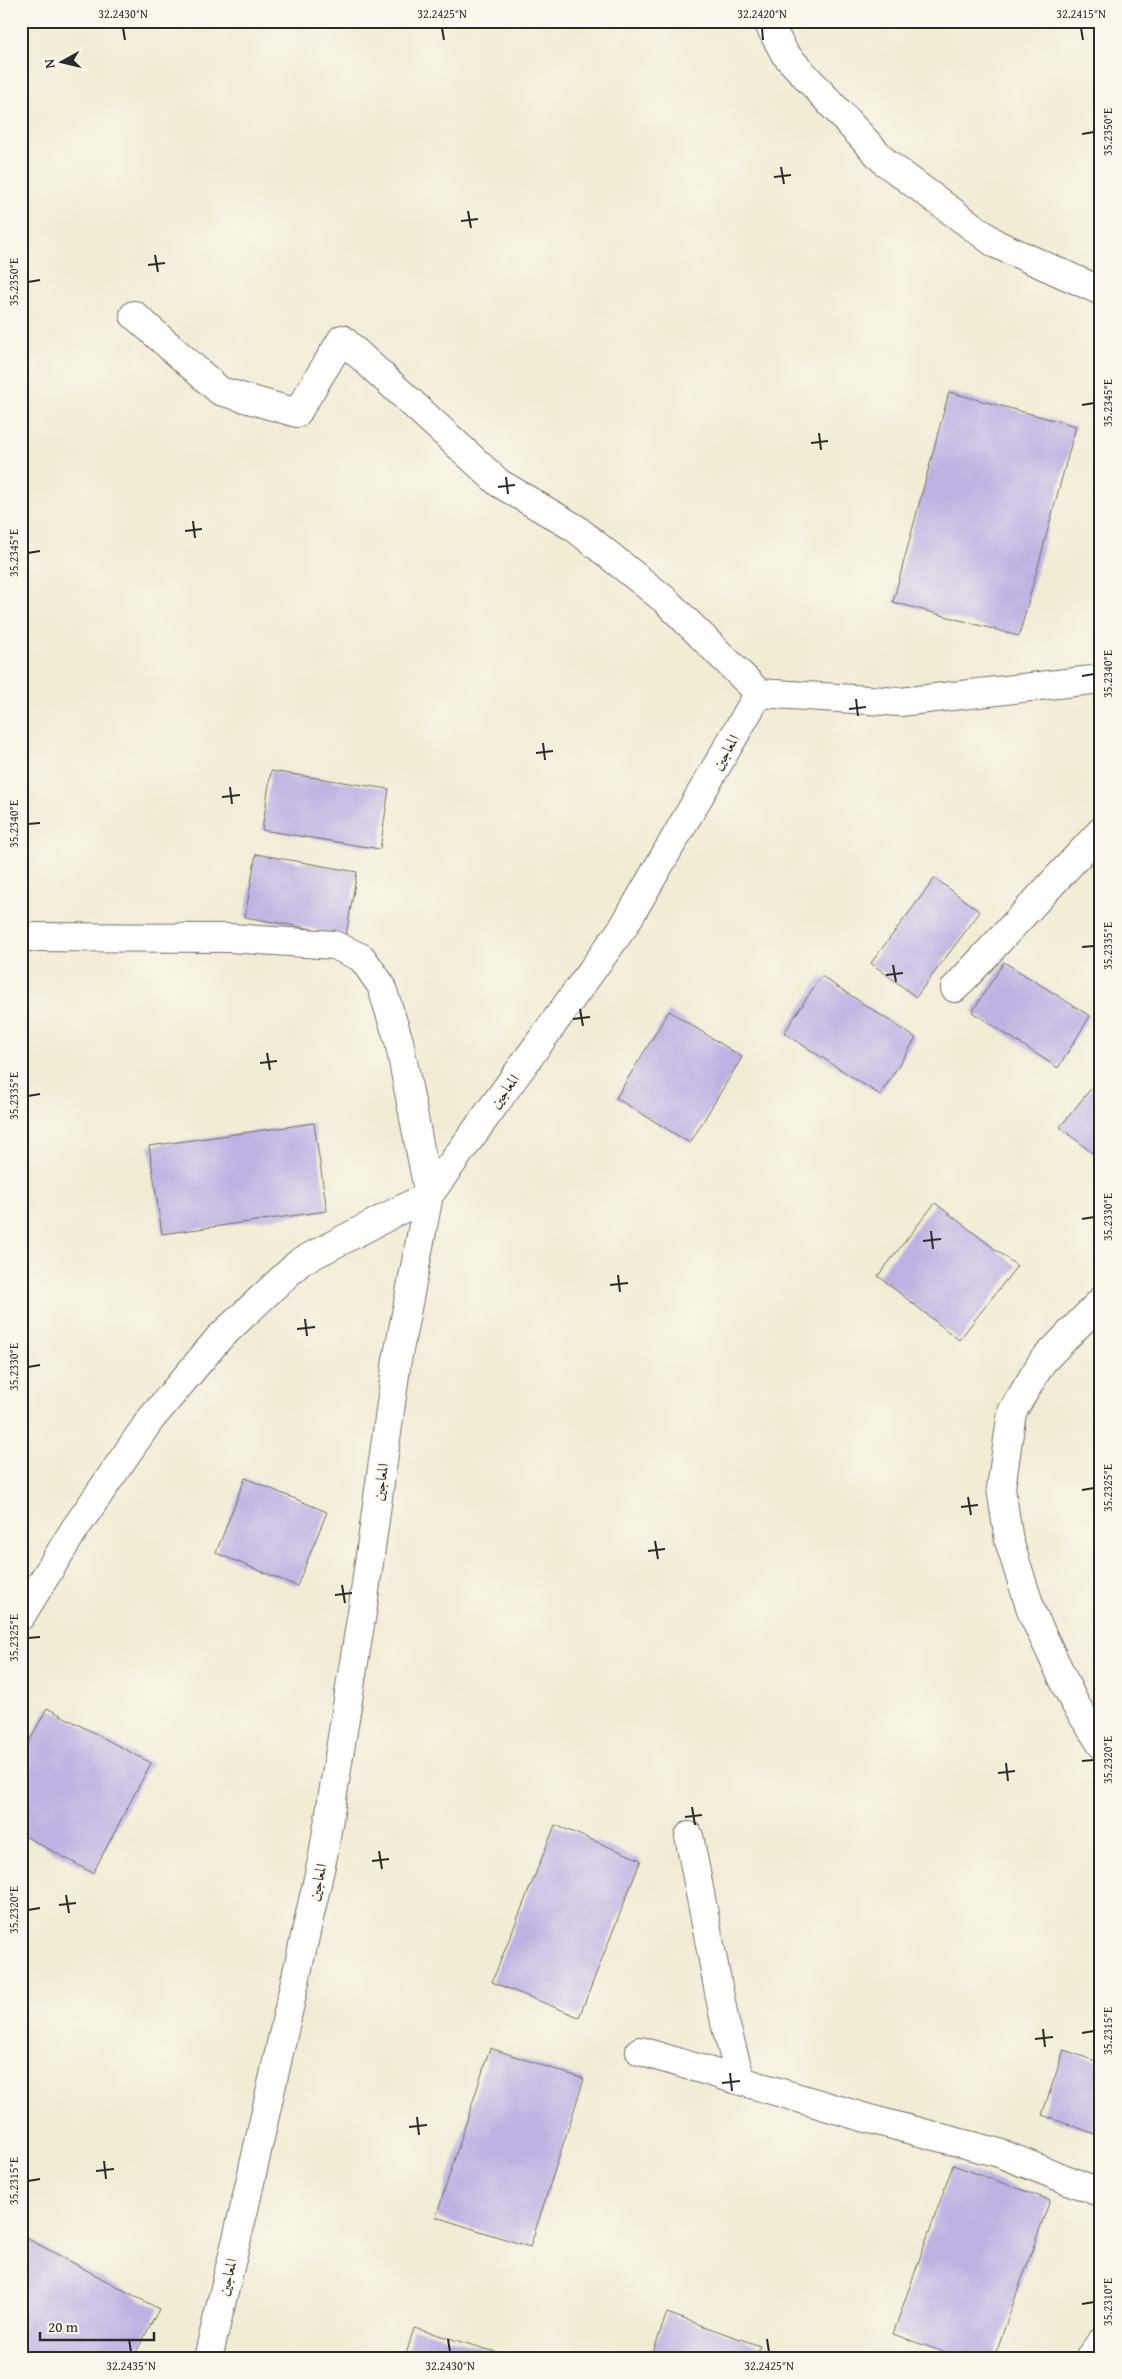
<svg xmlns="http://www.w3.org/2000/svg" width="1122" height="2379" font-family="'Gentium Book Plus',Amiri,serif">
<style>
.building{fill:#bfb2e3}
.lines{fill:none;stroke-linecap:round;stroke-linejoin:round}
.minor-casing{stroke:#706f66;stroke-width:30}
.minor{stroke:#fff;stroke-width:28}
.ticks{fill:none;stroke:#2b2b2b;stroke-width:2}
.labels{text-anchor:middle;dominant-baseline:central;stroke-width:4;stroke-linejoin:round;paint-order:stroke}
.street-label{font-size:15px;fill:#2b2b2b;stroke:#fbf7ec}
.neatline{fill:none;stroke:#2b2b2b;stroke-width:2}
.ticks-label{font-size:12px;text-anchor:middle;fill:#2b2b2b}
</style>
<rect width="100%" height="100%" fill="#fbf7ec"/>
<filter id="ink" filterUnits="userSpaceOnUse"><feTurbulence type="fractalNoise" baseFrequency=".02" numOctaves="2"/><feDisplacementMap in="SourceGraphic" scale="10" xChannelSelector="R" yChannelSelector="G"/><feConvolveMatrix kernelMatrix="1 2 1 2 8 2 1 2 1" color-interpolation-filters="sRGB"/></filter>
<filter id="wash" filterUnits="userSpaceOnUse"><feTurbulence type="fractalNoise" baseFrequency=".0096" numOctaves="4" result="noise"/><feDisplacementMap in="SourceGraphic" scale="20" xChannelSelector="R" yChannelSelector="G"/><feGaussianBlur stdDeviation="1.12" result="paint"/><feColorMatrix in="noise" values="0 0 0 0 0 0 0 0 0 0 0 0 0 0 0 0 0 1.4 0 .05"/><feComposite in="paint" operator="in"/></filter>
<g filter="url(#wash)">
<rect width="100%" height="100%" fill="#f1ecd4"/>
<g id="blocks">
<!-- building -->
<path class="building" d="M949,392L1076,426L1019,636L893,602Z
M271,771L389,789L380,849L262,830Z
M256,854L357,872L346,935L245,917Z
M935,878L980,912L916,997L871,963Z
M1004,962L1090,1016L1058,1068L972,1012Z
M821,976L916,1038L880,1095L784,1033Z
M669,1011L742,1057L690,1143L616,1098Z
M1101,1076V1160L1060,1127Z
M314,1123L327,1211L162,1234L149,1146Z
M935,1203L1017,1266L959,1340L878,1276Z
M245,1478L327,1512L297,1586L216,1553Z
M47,1708L151,1763L93,1873L21,1834V1757Z
M555,1825L641,1860L579,2017L492,1982Z
M490,2048L584,2079L530,2247L436,2217Z
M1064,2050L1101,2063V2136L1042,2115Z
M953,2165L1050,2200L994,2358H960L893,2334Z
M21,2235L159,2309L133,2358H21Z
M667,2313L760,2346L756,2358H651Z
M414,2328L496,2352L494,2358H405Z"/>
</g>
</g>
<g filter="url(#ink)">
<use href="#blocks" fill-opacity="0" stroke="#706f66" stroke-width="1"/>
<g class="lines">
<!-- minor casing -->
<g class="minor-casing">
<path id="minor" d="M767,21L785,54L885,162L996,244L1101,291
M134,315L220,391L297,413L342,339L499,483L575,528L665,600L759,693L900,702L1101,679
M21,937L230,938L334,945L362,958L381,985L399,1041L429,1195L300,1262L219,1338L150,1420L74,1530L21,1616
M955,988L1101,831
M1101,1301L1042,1362L1012,1412L1001,1488L1009,1541L1032,1613L1074,1702L1101,1744
M689,1836L725,2023L741,2081
M640,2051L866,2118L999,2153L1101,2193
M208,2358L245,2205L323,1856L363,1606L397,1360L429,1195L624,926L759,693
M1089,2358L1101,2342"/>
</g>
<!-- minor -->
<use href="#minor" class="minor"/>
</g>
</g>
<!-- ticks -->
<path class="ticks" d="M123,28L125,40M442,28L444,40M762,28L763,40M1081,28L1083,40M1082,134L1094,132M781,167L784,184M774,177L791,175M468,211L471,228M461,221L478,219M155,255L158,272M148,265L165,263M28,282L40,280M1082,405L1094,403M819,433L821,450M811,443L828,441M506,477L508,494M498,487L515,485M193,521L195,538M185,531L202,529M28,553L40,551M1082,676L1094,674M856,699L858,716M849,709L866,707M543,743L545,760M536,753L553,751M230,787L232,804M222,797L240,795M28,824L40,823M1082,947L1094,946M893,965L896,982M886,975L903,973M580,1009L583,1026M573,1019L590,1017M267,1053L270,1070M260,1063L277,1061M28,1096L40,1094M1082,1219L1094,1217M931,1231L933,1249M923,1241L941,1239M618,1275L620,1292M610,1285L628,1283M305,1319L307,1336M297,1329L315,1327M28,1367L40,1365M1082,1490L1094,1488M968,1497L971,1515M961,1507L978,1505M655,1541L658,1559M648,1551L665,1549M342,1585L345,1603M335,1595L352,1593M28,1638L40,1637M1082,1761L1094,1760M1006,1763L1008,1781M998,1773L1015,1771M692,1807L695,1825M685,1817L702,1815M379,1851L382,1869M372,1861L389,1859M66,1895L69,1913M59,1905L76,1903M28,1910L40,1908M1043,2029L1045,2047M1082,2033L1094,2031M1035,2039L1053,2037M730,2073L732,2091M722,2083L740,2081M417,2117L419,2135M409,2127L427,2125M104,2161L106,2179M96,2171L114,2169M28,2181L40,2179M1082,2304L1094,2302M129,2339L131,2352M448,2339L450,2352M767,2339L769,2352"/>
<g class="labels">
<!-- street labels -->
<g class="street-label">
<text transform="translate(725 752) rotate(-60)">المعاجين</text>
<text transform="translate(504 1091) rotate(-54)">المعاجين</text>
<text transform="translate(380 1482) rotate(-82)">المعاجين</text>
<text transform="translate(317 1882) rotate(-77)">المعاجين</text>
<text transform="translate(227 2277) rotate(-76)">المعاجين</text>
</g>
</g>
<!-- margin -->
<rect width="1122" height="2379" fill="none" stroke="#fbf7ec" stroke-width="55"/>
<!-- north arrow -->
<g transform="translate(62 62) rotate(262)" stroke="#fbf7ec" stroke-width="4" paint-order="stroke">
<path d="M0-4L9 19L0 12L-9 19Z" fill="#2b2b2b"/>
<text y="-8" font-size="14" font-weight="bold" text-anchor="middle" fill="#2b2b2b">N</text>
</g>
<!-- scale -->
<path d="M40 2332v8h114v-8" fill="none" stroke="#2b2b2b" stroke-width="2.5"/>
<text x="48" y="2332" font-size="15" fill="#2b2b2b" stroke="#fbf7ec" stroke-width="4" paint-order="stroke">20 m</text>
<rect x="28" y="28" width="1066" height="2324" class="neatline"/>
<g class="ticks-label">
<text x="123" y="18">32.2430°N</text>
<text x="442" y="18">32.2425°N</text>
<text x="762" y="18">32.2420°N</text>
<text x="1081" y="18">32.2415°N</text>
<text transform="translate(1108 132) rotate(-90)" y="4">35.2350°E</text>
<text transform="translate(14 282) rotate(-90)" y="4">35.2350°E</text>
<text transform="translate(1108 403) rotate(-90)" y="4">35.2345°E</text>
<text transform="translate(14 553) rotate(-90)" y="4">35.2345°E</text>
<text transform="translate(1108 674) rotate(-90)" y="4">35.2340°E</text>
<text transform="translate(14 824) rotate(-90)" y="4">35.2340°E</text>
<text transform="translate(1108 946) rotate(-90)" y="4">35.2335°E</text>
<text transform="translate(14 1096) rotate(-90)" y="4">35.2335°E</text>
<text transform="translate(1108 1217) rotate(-90)" y="4">35.2330°E</text>
<text transform="translate(14 1367) rotate(-90)" y="4">35.2330°E</text>
<text transform="translate(1108 1488) rotate(-90)" y="4">35.2325°E</text>
<text transform="translate(14 1638) rotate(-90)" y="4">35.2325°E</text>
<text transform="translate(1108 1760) rotate(-90)" y="4">35.2320°E</text>
<text transform="translate(14 1910) rotate(-90)" y="4">35.2320°E</text>
<text transform="translate(1108 2031) rotate(-90)" y="4">35.2315°E</text>
<text transform="translate(14 2181) rotate(-90)" y="4">35.2315°E</text>
<text transform="translate(1108 2302) rotate(-90)" y="4">35.2310°E</text>
<text x="131" y="2370">32.2435°N</text>
<text x="450" y="2370">32.2430°N</text>
<text x="769" y="2370">32.2425°N</text>
</g>
</svg>
